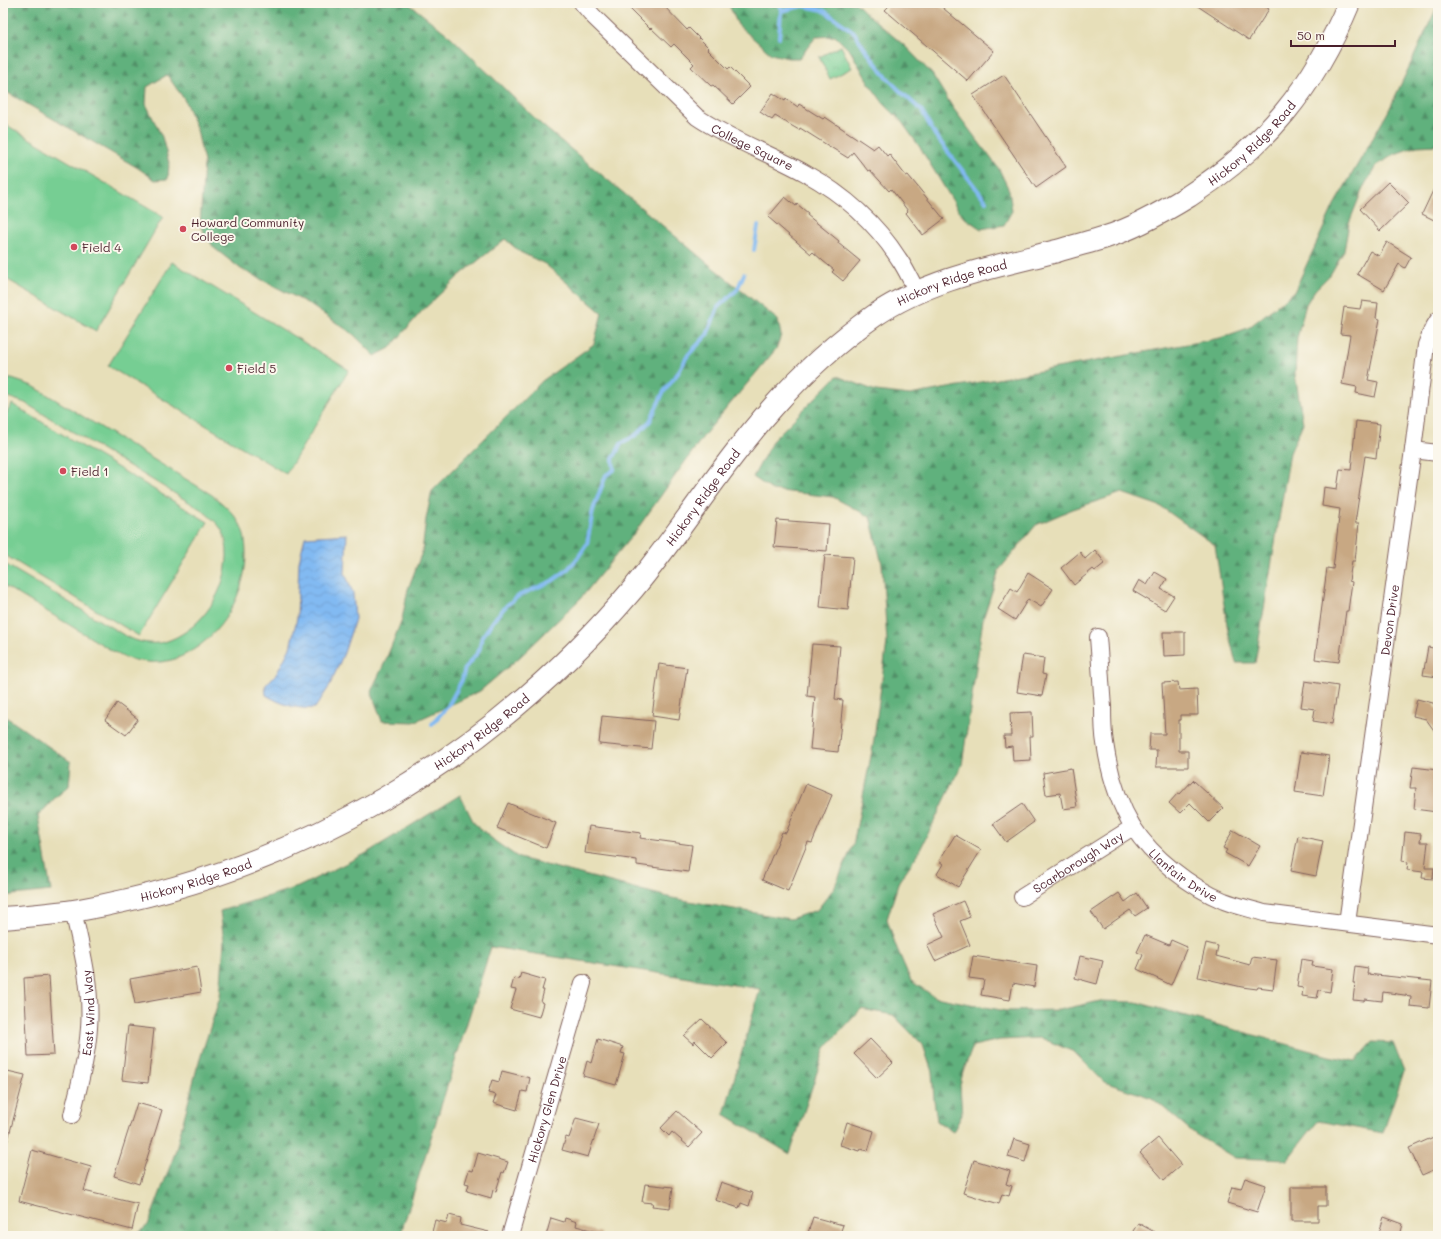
<svg xmlns="http://www.w3.org/2000/svg" width="1441" height="1239" font-family="Mali,sans-serif">
<style>
.grass{fill:#76ce93;stroke:#60765f}
.forest{fill:url(#forest-firs);stroke:#556854}
.park{fill:url(#park-crowns);stroke:#60765f}
.water{fill:url(#water-waves);stroke:#666c8e}
.lines{fill:none;stroke-linecap:round;stroke-linejoin:round}
.stream{stroke:#82baf2;stroke-width:4}
.building{fill:#c8a883}
.street-casing{stroke:#81625d;stroke-width:18}
.secondary-casing{stroke:#81625d;stroke-width:24}
.street{stroke:#fff;stroke-width:16}
.secondary{stroke:#fff;stroke-width:22}
.poi-dot{fill:#d1495b;stroke:#fbf7ec;stroke-width:1.5}
.labels{text-anchor:middle;dominant-baseline:central;stroke-width:4;stroke-linejoin:round;paint-order:stroke}
.street-label{font-size:12px;fill:#4a1f2b;stroke:#fbf7ec}
.poi-label{font-size:12px;fill:#4a1f2b;stroke:#fbf7ec;text-anchor:start}
</style>
<defs>
<pattern id="forest-firs" width="22" height="20" patternUnits="userSpaceOnUse"><rect width="22" height="20" fill="#60b17d"/><path d="M5 1l3.5 6h-7zM16 11l3.5 6h-7z" fill="#518f67"/></pattern>
<pattern id="park-crowns" width="20" height="18" patternUnits="userSpaceOnUse"><rect width="20" height="18" fill="#76ce93"/><path d="M2 6a3 3 0 1 1 6 0M12 15a3 3 0 1 1 6 0" fill="none" stroke="#68b07f"/></pattern>
<pattern id="water-waves" width="16" height="10" patternUnits="userSpaceOnUse"><rect width="16" height="10" fill="#82baf2"/><path d="M0 5q4-4 8 0t8 0" fill="none" stroke="#729fd0"/></pattern>
</defs>
<rect width="100%" height="100%" fill="#fbf7ec"/>
<filter id="ink" filterUnits="userSpaceOnUse"><feTurbulence type="fractalNoise" baseFrequency=".025" numOctaves="2"/><feDisplacementMap in="SourceGraphic" scale="8" xChannelSelector="R" yChannelSelector="G"/><feConvolveMatrix kernelMatrix="1 2 1 2 8 2 1 2 1" color-interpolation-filters="sRGB"/></filter>
<filter id="wash" filterUnits="userSpaceOnUse"><feTurbulence type="fractalNoise" baseFrequency=".012" numOctaves="4" result="noise"/><feDisplacementMap in="SourceGraphic" scale="16" xChannelSelector="R" yChannelSelector="G"/><feGaussianBlur stdDeviation="0.9" result="paint"/><feColorMatrix in="noise" values="0 0 0 0 0 0 0 0 0 0 0 0 0 0 0 0 0 1.4 0 .05"/><feComposite in="paint" operator="in"/></filter>
<g filter="url(#wash)">
<rect width="100%" height="100%" fill="#e7dfb9"/>
<!-- grass -->
<path class="grass" d="M3,123L163,217L96,331L3,277Z
M172,262L349,370L286,474L108,366Z
M3,379H12L33,386L212,495C223,504 233,512 240,524C245,533 246,546 246,556C245,599 216,644 175,659C156,665 139,662 121,656L3,585V563L129,638C142,643 156,646 170,640C203,627 226,591 227,556C227,548 226,539 223,532C218,523 210,517 202,510L25,403L8,397H3Z
M12,404L208,522L139,636L3,554V419Z"/>
<!-- forest -->
<path class="forest" d="M3,3H408L451,37L542,125L711,266L778,320L781,335L776,349L705,434L635,532L581,598L521,656L480,691L414,722L382,721L371,691L385,662L402,619L408,589L422,552L426,519L432,491L542,381L594,344L602,313L545,264L520,252L505,239L459,276L421,312L390,348L375,356L353,334L307,303L241,269L214,248L200,226L204,162L197,130L184,99L167,75L147,87L146,104L162,137L169,163L168,179L155,180L138,168L3,90Z
M728,3H856L865,12L906,47L932,74L953,108L999,169L1009,190L1012,211L1004,225L981,229L962,216L919,146L901,121L884,104L870,85L851,52L835,36L816,37L799,58H788L771,54L738,25Z
M1438,5V145L1417,146L1395,154L1376,166L1363,188L1349,223L1344,251L1330,275L1315,290L1306,304L1297,338L1295,374L1303,423L1290,453L1255,663H1236L1228,631L1215,545L1160,506L1122,493L1073,509L1036,525L999,570L983,619L962,765L918,854L899,881L887,919L896,946L911,981L935,997L1006,1011L1059,1010L1100,1001L1136,1002L1329,1056L1356,1061L1373,1042L1393,1043L1404,1071L1383,1133L1318,1121L1287,1160L1235,1158L1195,1134L1152,1098L1104,1082L1074,1052L1041,1038L1000,1040L973,1046L963,1072L960,1085L962,1115L953,1132L937,1121L934,1100L932,1072L923,1045L893,1015L861,1009L825,1048L790,1154L724,1114L760,989L491,947L400,1236H135L148,1225L175,1153L197,1068L220,997L224,941L220,911L298,887L365,854L460,795L474,823L496,842L519,858L672,898L790,919L817,910L834,888L853,845L873,746L887,642L882,564L870,517L833,497L772,490L753,477L773,440L837,376L876,391L910,395L1220,338L1248,328L1294,292L1334,205L1388,112Z
M3,715L71,762L69,786L55,798L38,816L51,891L3,896Z"/>
<!-- park -->
<path class="park" d="M841,46L852,68L830,79L819,57Z"/>
<!-- water -->
<path class="water" d="M347,534L345,573L353,593L355,619L344,653L329,687L315,708C298,710 280,704 266,695L265,686L277,673L290,648L297,618L299,561L305,537Z"/>
<g class="lines">
<!-- stream -->
<path class="stream" d="M781,11L803,6L823,10L854,32L865,49L884,74L898,89L922,111L935,135L986,201
M779,37L781,11L780,3
M754,250L758,226
M432,724L448,706L462,680L465,668L479,651L482,637L497,616L507,605L520,595L552,581L566,571L577,559L587,544L593,510L600,491L606,475L614,470L613,459L621,444L636,435L650,421L663,393L678,373L688,355L707,335L718,307L737,290L744,274"/>
</g>
<g id="blocks">
<!-- building -->
<path class="building" d="M624,3H661L687,30L689,28L709,48L708,49L728,69L730,67L750,87L733,104L713,85L711,86L691,67L694,64L674,44L671,47L651,28L650,29Z
M892,3H937L994,51L968,81L885,10Z
M1193,3H1260L1269,9L1249,40Z
M1004,75L1066,167L1036,188L973,95Z
M773,93L785,101L786,99L798,107L799,104L823,119L825,117L873,149L878,145L887,156L889,154L906,176L908,175L944,219L923,235L906,213L908,211L891,189L889,191L870,170L868,171L853,152L848,158L800,128L799,130L775,116L772,120L760,112Z
M1438,180V222L1422,214Z
M1388,182L1409,203L1380,231L1360,209Z
M785,197L796,206L797,204L808,213L807,215L839,241L838,243L860,261L843,281L832,272L834,270L823,261L813,252L811,254L768,217Z
M1387,242L1411,257L1405,268L1399,264L1384,290L1357,274L1370,251L1379,256Z
M1362,301L1378,303L1376,318L1380,319L1368,380L1378,382L1375,397L1356,393L1357,387L1342,384L1350,335L1340,334L1344,307L1360,309Z
M1356,421L1380,424L1376,458L1365,456L1355,523H1359L1355,561H1352L1349,581L1352,582L1348,611H1346L1339,662L1315,659L1327,568L1333,569L1340,509L1322,506L1324,487L1337,489L1340,469L1351,470Z
M777,520L829,524L827,551L774,547Z
M1095,550L1105,563L1095,571L1093,569L1074,585L1061,568L1080,552L1085,559Z
M825,555L853,557L848,610L820,607Z
M1155,572L1167,579L1161,589L1174,596L1165,610L1133,591L1139,580L1147,585Z
M1028,573L1053,589L1041,607L1028,599L1015,620L998,609L1011,588L1017,592Z
M1163,632H1185V655L1164,656Z
M812,644L840,646L835,699L843,700L838,752L810,749L815,697L807,696Z
M1428,647L1438,649V677L1423,675Z
M1023,655L1044,658L1042,674L1046,675L1042,696L1017,692Z
M659,664L687,668L679,720L652,716Z
M1305,681L1338,686L1332,724L1313,721L1315,709L1301,707Z
M1178,682L1179,690L1197,689L1198,715H1181V720H1179V751H1188V767H1156L1157,750H1149L1150,734H1165L1162,683Z
M1417,699L1433,703L1438,710V736L1426,719L1413,716Z
M117,703L138,719L126,735L105,720Z
M1032,712L1033,736H1030L1031,760L1013,761L1012,746L1005,747L1004,736H1011L1010,713Z
M602,716L654,721L651,749L599,744Z
M1301,752L1329,756L1323,796L1295,792Z
M1413,767L1438,770L1437,812L1414,809L1416,788H1410Z
M1071,768L1077,807L1063,809L1060,793L1046,795L1043,773Z
M1193,780L1223,808L1209,822L1190,803L1180,813L1169,803L1178,793L1180,794Z
M806,784L832,795L812,843L808,842L788,891L762,880L782,832L786,833Z
M508,803L556,823L546,848L497,828Z
M1022,804L1034,822L1006,842L993,824Z
M589,826L641,833L640,838L692,845L688,872L637,865V860L585,853Z
M1233,830L1260,846L1248,866L1225,853L1227,850L1223,848Z
M1405,832L1421,834L1420,842H1428L1425,868H1434L1433,879L1422,878L1423,872L1407,870L1408,862L1402,861Z
M955,835L981,850L958,887L937,874L943,864L939,861Z
M1298,836L1323,841L1316,876L1291,871Z
M1119,893L1125,902L1137,893L1147,908L1135,916L1130,910L1103,929L1091,912Z
M963,901L970,917L960,921L970,945L935,961L927,945L944,937L933,914Z
M1145,935L1169,945L1171,940L1187,947L1171,985L1137,969L1143,955L1137,952Z
M1206,943L1218,946L1216,956L1250,965L1252,957L1277,960L1273,989L1258,987L1257,989L1242,987L1198,977Z
M973,956L1037,966L1034,987L1013,983L1010,1000L981,995L984,980L969,978Z
M1080,956L1103,961L1097,984L1075,978Z
M1301,959L1313,961L1312,966L1333,969L1330,992L1319,990L1317,998L1302,996L1303,988L1297,987Z
M1355,966L1368,968L1367,974L1432,981L1429,1008L1410,1006L1411,996L1383,992L1382,1001L1365,999L1364,1001L1353,1000L1355,983H1353Z
M197,967L201,992L135,1004L130,979Z
M521,973L545,980L542,990H544L541,1002L543,1003L539,1017L510,1009L516,990L511,989L514,978L519,979Z
M49,976L54,1055L28,1056L24,978Z
M702,1019L727,1043L712,1058L695,1041L693,1044L684,1036Z
M128,1026L154,1029L148,1083L122,1080Z
M598,1039L623,1047L621,1053L625,1054L616,1085L583,1076L587,1061L591,1063Z
M870,1039L893,1063L877,1078L854,1054Z
M3,1070L25,1075L7,1143H3Z
M502,1071L530,1078L527,1092L522,1091L517,1110L493,1103L496,1095L488,1093L492,1080L499,1082Z
M137,1103L162,1110L139,1184L114,1176Z
M677,1111L702,1133L689,1147L672,1132L669,1136L661,1128Z
M576,1118L599,1124L588,1157L562,1150L566,1137L569,1138Z
M847,1122L874,1131L868,1151L861,1149L860,1151L840,1145Z
M1438,1135V1168L1422,1175L1409,1148Z
M1158,1138L1181,1165L1164,1180L1140,1153Z
M1014,1139L1030,1144L1025,1162L1008,1157Z
M32,1150L91,1167L84,1191L138,1204L132,1230L19,1201Z
M478,1153L508,1162L504,1173L502,1172L496,1191L493,1190L491,1198L467,1191L469,1184L465,1183L469,1170L473,1171Z
M974,1160L1010,1171L1006,1184L1012,1186L1009,1196L1002,1194L999,1204L963,1193Z
M1245,1178L1266,1185L1257,1212L1227,1203L1232,1187L1241,1189Z
M721,1182L753,1193L749,1206L741,1203L739,1208L715,1200Z
M645,1184L673,1187L670,1208L652,1206L653,1203L642,1202Z
M1291,1187H1326V1206H1318V1221H1291Z
M449,1215L461,1218L460,1225L489,1232L488,1236H431L435,1220L447,1223Z
M813,1217L843,1225L839,1236H807Z
M1384,1217L1403,1224L1400,1236H1378Z
M551,1218L564,1222L565,1218L577,1222L576,1226L601,1233V1236H546Z
M1138,1223L1162,1236H1130Z"/>
</g>
</g>
<g filter="url(#ink)">
<use href="#blocks" fill-opacity="0" stroke="#81625d" stroke-width="1"/>
<g class="lines">
<!-- street casing -->
<g class="street-casing">
<g id="street">
<path id="s1" d="M582,3L594,17L697,117C731,140 769,153 805,173C843,194 876,223 899,259C906,269 911,281 917,291"/>
<path d="M1413,450L1438,453"/>
<path id="s2" d="M1098,637C1100,660 1101,684 1103,707C1103,719 1103,732 1105,743C1109,772 1118,802 1133,827C1152,857 1190,887 1224,901C1237,906 1251,909 1264,913L1438,935"/>
<path id="s3" d="M1022,897L1133,827"/>
<path id="s4" d="M1347,923L1413,450L1426,345L1432,330L1438,320"/>
<path id="s5" d="M72,1115C79,1086 87,1058 89,1028C92,989 82,949 73,911"/>
<path id="s6" d="M510,1236L583,983"/>
</g>
</g>
<!-- secondary casing -->
<g class="secondary-casing">
<g id="secondary">
<path id="s7" d="M3,918C28,916 54,914 79,910C298,871 490,758 633,589C682,530 722,464 773,407C803,373 837,342 874,316C928,279 994,267 1057,251C1073,246 1090,242 1106,237C1135,228 1163,212 1189,196C1266,146 1314,87 1349,3"/>
</g>
</g>
<!-- street -->
<use href="#street" class="street"/>
<!-- secondary -->
<use href="#secondary" class="secondary"/>
</g>
</g>
<!-- markers -->
<g class="poi-dot">
<circle cx="183" cy="229" r="4"/>
<circle cx="74" cy="247" r="4"/>
<circle cx="229" cy="368" r="4"/>
<circle cx="63" cy="471" r="4"/>
</g>
<g class="labels">
<!-- street labels -->
<g class="street-label">
<text stroke="none"><textPath href="#s7" startOffset="1517">Hickory Ridge Road</textPath></text>
<text stroke="none"><textPath href="#s1" startOffset="225">College Square</textPath></text>
<text stroke="none"><textPath href="#s7" startOffset="1181">Hickory Ridge Road</textPath></text>
<text stroke="none"><textPath href="#s7" startOffset="845">Hickory Ridge Road</textPath></text>
<text stroke="none"><textPath href="#s4" startOffset="306">Devon Drive</textPath></text>
<text stroke="none"><textPath href="#s7" startOffset="521">Hickory Ridge Road</textPath></text>
<text stroke="none"><textPath href="#s3" startOffset="66">Scarborough Way</textPath></text>
<text stroke="none"><textPath href="#s2" startOffset="266">Llanfair Drive</textPath></text>
<text stroke="none"><textPath href="#s7" startOffset="197">Hickory Ridge Road</textPath></text>
<text stroke="none"><textPath href="#s5" startOffset="104">East Wind Way</textPath></text>
<text stroke="none"><textPath href="#s6" startOffset="132">Hickory Glen Drive</textPath></text>
</g>
<!-- poi labels -->
<g class="poi-label">
<text x="191" y="222">Howard Community<tspan x="191" dy="14">College</tspan></text>
<text x="82" y="247">Field 4</text>
<text x="237" y="368">Field 5</text>
<text x="71" y="471">Field 1</text>
</g>
</g>
<!-- margin -->
<rect width="1441" height="1239" fill="none" stroke="#fbf7ec" stroke-width="16"/>
<!-- scale -->
<path d="M1291 40v6h104v-6" fill="none" stroke="#4a1f2b" stroke-width="2"/>
<text x="1297" y="40" font-size="12" fill="#4a1f2b" stroke="#fbf7ec" stroke-width="3" paint-order="stroke">50 m</text>
</svg>
